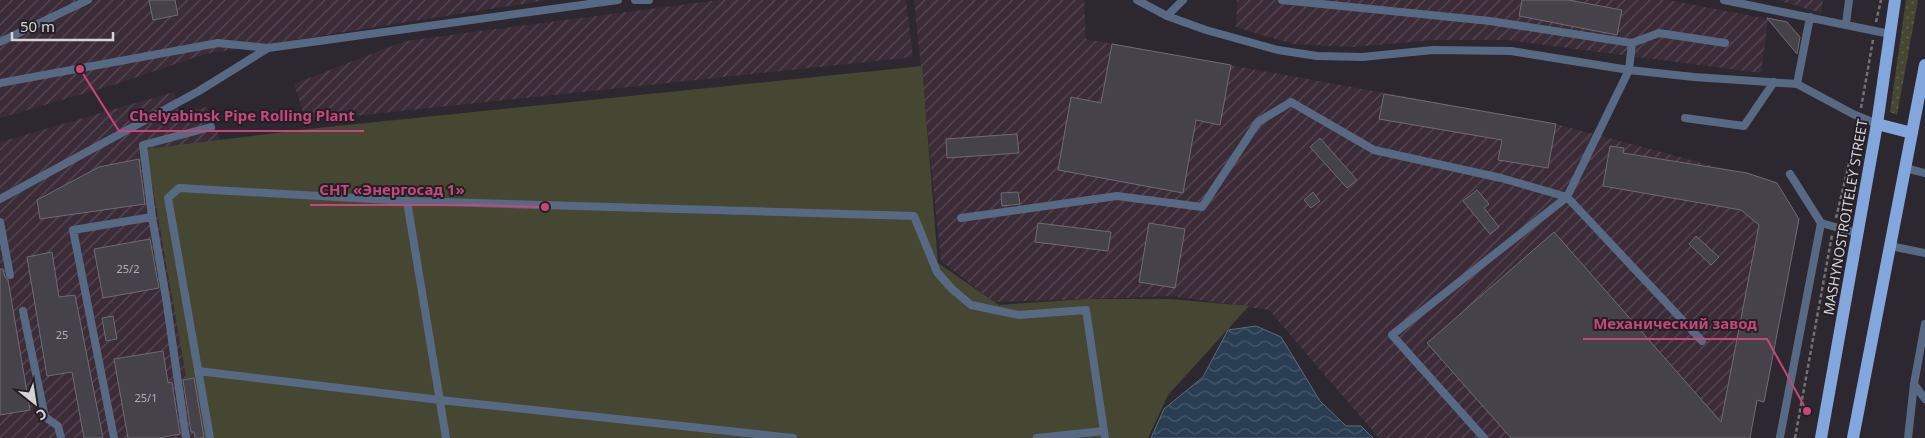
<svg xmlns="http://www.w3.org/2000/svg" width="1925" height="438" font-family="'Noto Sans',sans-serif">
<style>
.industrial{fill:url(#industrial-furrows)}
.grass{fill:url(#grass-dots)}
.garden{fill:#454733}
.water{fill:url(#water-waves);stroke:#5e6b7b}
.building{fill:#464249;stroke:#706b73}
.lines{fill:none;stroke-linecap:round;stroke-linejoin:round}
.path{stroke:#747076;stroke-width:2.5;stroke-dasharray:4 2.5;stroke-linecap:butt}
.service{stroke:#586984;stroke-width:8}
.primary{stroke:#83a7dd;stroke-width:12}
.labels{text-anchor:middle;dominant-baseline:central;stroke-width:4;stroke-linejoin:round;paint-order:stroke}
.number-label{font-size:11px;fill:#b2afb4}
.street-label{font-size:14px;fill:#d6d3d7;stroke:#231f25}
.leader{fill:none;stroke:#c7477a;stroke-width:2}
.callout-dot{fill:#c7477a;stroke:#231f25;stroke-width:2}
.callout-label{font-size:15px;text-anchor:middle;font-weight:bold;fill:#c7477a;stroke:#231f25;stroke-width:4;stroke-linejoin:round;paint-order:stroke}
</style>
<defs>
<pattern id="industrial-furrows" width="10" height="10" patternUnits="userSpaceOnUse" patternTransform="scale(1.25)"><rect width="10" height="10" fill="#3b2c38"/><path d="M-1 1l2-2M0 10L10 0M9 11l2-2" fill="none" stroke="#574a54"/></pattern>
<pattern id="grass-dots" width="8" height="8" patternUnits="userSpaceOnUse" patternTransform="scale(1.25)"><rect width="8" height="8" fill="#454733"/><path d="M2 2h.1M6 6h.1" fill="none" stroke="#5f6150" stroke-width="1.8" stroke-linecap="round"/></pattern>
<pattern id="water-waves" width="16" height="10" patternUnits="userSpaceOnUse" patternTransform="scale(1.25)"><rect width="16" height="10" fill="#2a3e53"/><path d="M0 5q4-4 8 0t8 0" fill="none" stroke="#48596b"/></pattern>
</defs>
<rect width="100%" height="100%" fill="#2d282f"/>
<!-- industrial -->
<path class="industrial" d="M0,0H547L205,54L113,85L0,118Z
M719,0H906L913,57L306,121L294,84L405,41Z
M914,0H1084L1086,39L1556,124L1777,183L1799,219L1764,402L1757,401L1750,438H1379L1269,310L1173,296L994,302L941,261Z
M1237,0H1668L1768,19L1761,73L1507,40H1434L1354,47L1292,44L1236,27Z
M1777,0H1823L1821,13Z
M174,92L179,113L207,107L220,139L197,438H0V142Z"/>
<!-- grass -->
<path class="grass" d="M1906,0H1918L1897,115L1890,112Z"/>
<!-- garden -->
<path class="garden" d="M922,66L938,263L999,305L1086,299H1170L1249,306L1168,395L1148,438H197L146,149L308,129Z"/>
<!-- water -->
<path class="water" d="M1256,326L1281,337L1320,401L1346,426H1361L1373,438H1151L1164,409L1203,377L1228,330Z"/>
<!-- building -->
<path class="building" d="M149,0H175L178,15L153,20Z
M1522,0H1568L1622,10L1617,35L1519,16Z
M1767,18L1787,22L1800,37L1797,54Z
M1112,44L1231,65L1220,125L1196,120L1183,193L1058,170L1071,97L1101,103Z
M1384,94L1556,124L1548,168L1498,160L1502,140L1379,119Z
M1017,134L1019,153L947,158L946,139Z
M1320,138L1357,180L1347,188L1310,147Z
M1610,146L1624,148L1623,153L1747,173L1777,183L1799,219L1764,402L1757,400L1750,438H1511L1427,343L1554,232L1721,422L1759,225L1741,210L1603,186Z
M139,159L145,204L40,219L37,200L99,167Z
M1477,190L1489,204L1484,208L1499,227L1490,234L1463,201Z
M1018,192L1020,204L1002,206L1001,193Z
M1313,192L1320,201L1311,208L1304,200Z
M1038,223L1111,232L1108,251L1035,242Z
M1149,223L1185,229L1175,288L1139,282Z
M1696,236L1719,257L1711,265L1689,244Z
M150,239L159,288L103,298L94,249Z
M52,252L59,297L75,295L103,438H84L72,372L47,376L27,257Z
M0,269H3L5,277L8,280L30,410L0,415Z
M113,316L117,339L106,341L102,318Z
M163,351L168,383L172,382L180,434L159,438H128L114,359Z
M194,378L204,437L201,438H195L194,432H191L183,380Z"/>
<g class="lines">
<!-- path -->
<path class="path" d="M1876,22L1881,0
M1861,108L1873,40
M1836,218L1858,126
M1795,438L1832,235"/>
<!-- service -->
<path class="service" d="M635,0H649
M1137,0L1167,16L1206,30L1278,50L1317,56L1362,57L1433,50L1511,51L1629,70L1694,77L1797,84L1853,114L1877,124
M1282,0L1490,21L1632,43L1659,33L1725,43
M1724,0L1890,34
M1167,16L1183,0
M1846,24L1849,0
M0,42L88,0
M0,83L218,43L268,48L618,0
M1797,84L1810,17
M1685,118L1744,126L1774,82
M1905,168L1925,173
M1790,174L1821,223L1857,233
M0,199L199,91L268,48
M407,201L446,438
M152,217L143,145L211,127
M961,218L1117,196L1202,207L1258,122L1291,102L1374,150L1501,178L1567,197L1702,341
M0,222L10,275
M1890,246L1925,253
M23,311L45,417L58,426L61,438
M198,371L440,400L793,438
M1914,384L1925,399
M1780,437L1821,223
M114,438L73,230L152,217L166,298L186,438
M210,438L168,198L179,188L407,201L914,216L937,272L952,289L971,305L1019,315L1086,310L1105,438
M1037,438L1104,431
M1484,438L1392,335L1567,197L1629,70L1632,43
M1908,438L1914,384L1925,324"/>
<!-- primary -->
<path class="primary" d="M1877,124L1912,133
M1821,438L1877,124L1895,0
M1853,438L1925,65"/>
</g>
<g class="labels">
<!-- number labels -->
<g class="number-label">
<text x="128" y="268">25/2</text>
<text x="62" y="334">25</text>
<text x="146" y="397">25/1</text>
</g>
<!-- street labels -->
<g class="street-label">
<text transform="translate(1845 217) rotate(-80)">MASHYNOSTROITELEY STREET</text>
</g>
</g>
<!-- callouts -->
<path class="leader" d="M80 69L119 131H364M545 207L475 205H310M1807 411L1767 339H1583"/>
<g class="callout-dot">
<circle cx="80" cy="69" r="5"/>
<circle cx="545" cy="207" r="5"/>
<circle cx="1807" cy="411" r="5"/>
</g>
<g class="callout-label">
<text x="242" y="121">Chelyabinsk Pipe Rolling Plant</text>
<text x="392" y="195">СНТ «Энергосад 1»</text>
<text x="1675" y="329">Механический завод</text>
</g>
<!-- north arrow -->
<g transform="translate(35 403) rotate(150)" stroke="#231f25" stroke-width="4" paint-order="stroke">
<path d="M0-4L9 19L0 12L-9 19Z" fill="#d6d3d7"/>
<text y="-8" font-size="14" font-weight="bold" text-anchor="middle" fill="#d6d3d7">С</text>
</g>
<!-- scale -->
<path d="M12 32v8h101v-8" fill="none" stroke="#d6d3d7" stroke-width="2.5"/>
<text x="20" y="32" font-size="15" fill="#d6d3d7" stroke="#231f25" stroke-width="4" paint-order="stroke">50 m</text>
</svg>
